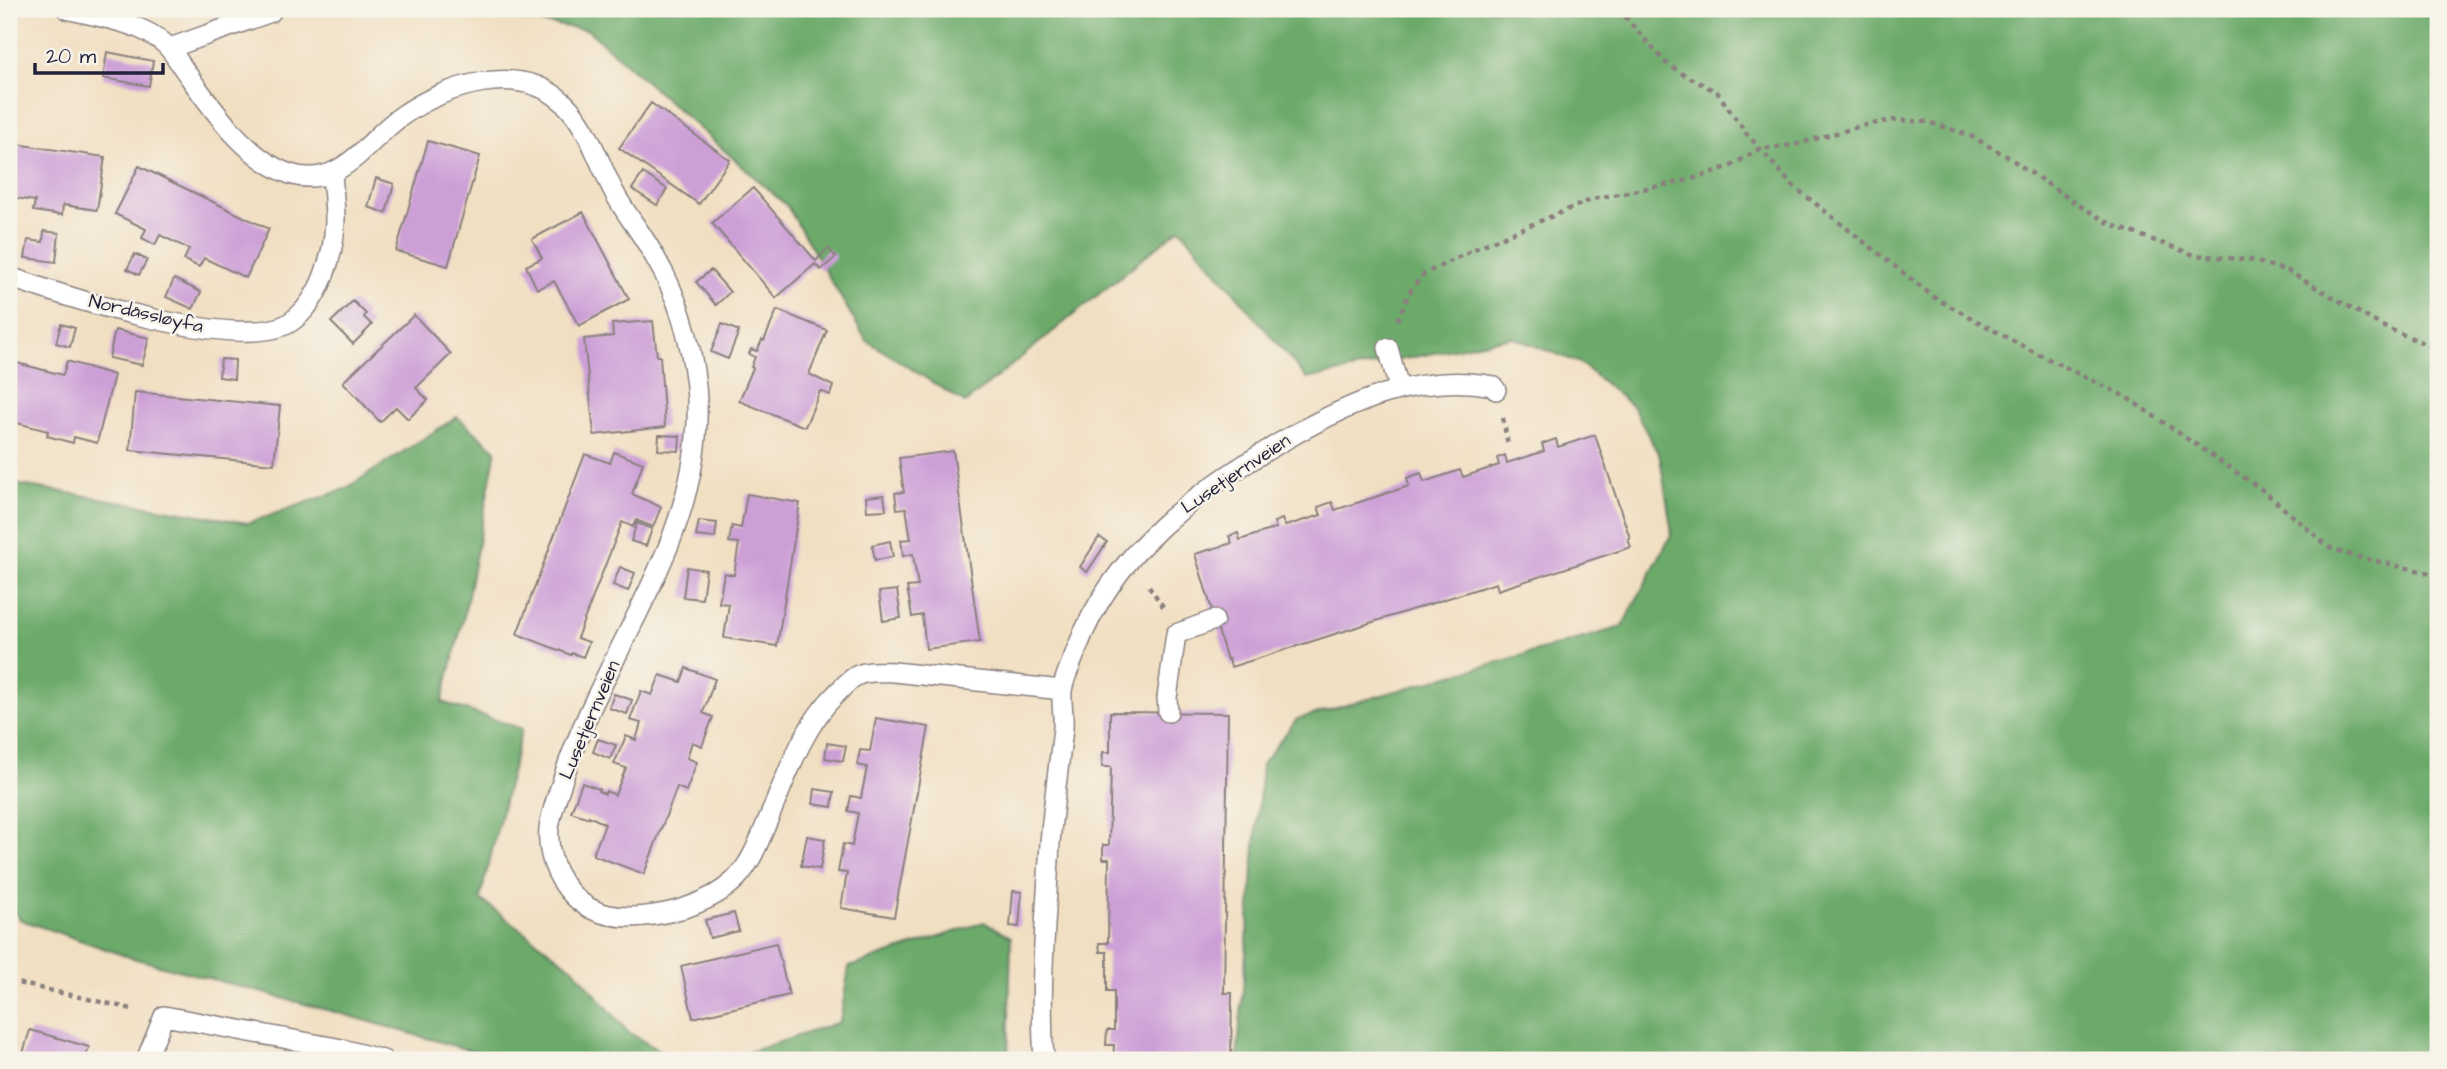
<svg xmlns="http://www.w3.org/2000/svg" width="2447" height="1069" font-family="'Architects Daughter',sans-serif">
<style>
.forest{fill:#6caa6b;stroke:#476653;stroke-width:2}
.building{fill:#cc9fd7}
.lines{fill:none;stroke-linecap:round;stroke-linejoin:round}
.service-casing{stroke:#8a807e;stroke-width:22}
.path{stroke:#8a807e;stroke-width:4.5;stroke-dasharray:5 5;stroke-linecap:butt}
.service{stroke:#fff;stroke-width:19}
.labels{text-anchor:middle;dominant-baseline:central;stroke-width:5;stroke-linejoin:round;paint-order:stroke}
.street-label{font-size:19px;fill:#22223b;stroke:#f7f3e8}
</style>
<rect width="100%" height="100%" fill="#f7f3e8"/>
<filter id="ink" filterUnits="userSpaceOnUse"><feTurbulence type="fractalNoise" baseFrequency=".0143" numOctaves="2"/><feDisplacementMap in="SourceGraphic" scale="14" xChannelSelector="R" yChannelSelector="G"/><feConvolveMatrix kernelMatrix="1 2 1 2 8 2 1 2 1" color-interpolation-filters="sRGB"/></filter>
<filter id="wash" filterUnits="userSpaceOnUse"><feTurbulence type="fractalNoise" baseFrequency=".00686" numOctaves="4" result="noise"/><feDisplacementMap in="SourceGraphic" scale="28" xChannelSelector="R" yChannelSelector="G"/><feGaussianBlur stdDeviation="1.57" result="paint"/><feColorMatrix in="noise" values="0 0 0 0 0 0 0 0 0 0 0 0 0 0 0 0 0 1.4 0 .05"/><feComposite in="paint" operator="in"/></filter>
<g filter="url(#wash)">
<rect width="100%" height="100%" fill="#f1dfc2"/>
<!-- forest -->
<path class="forest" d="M450,9H2438V1060H1237L1262,764L1297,719L1622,627L1672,533L1660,457L1633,407L1580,363L1512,337L1307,379L1180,228L965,403L866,340L787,206L588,30Z
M457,417L496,450L464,616L442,702L522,729L480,899L573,968L628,1032L676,1060H503L357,1018L129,957L21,920L9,907V483L248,523L345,489Z
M984,922L1011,937L1008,1060H725L840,1022L849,967Z"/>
<g id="blocks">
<!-- building -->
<path class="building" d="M107,52L153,61L149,86L103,78Z
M651,103L730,160L699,204L619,148Z
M428,141L480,156L448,266L396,251Z
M9,143L105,157L97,210L63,205L62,215L33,211L35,201L9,197Z
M139,166L269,229L246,278L204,258L199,267L184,260L189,249L160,235L155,245L142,238L146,229L115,214Z
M643,173L667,189L657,205L632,189Z
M376,178L394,184L386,213L368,207Z
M753,188L816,261L828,248L836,257L821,270L815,264L776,298L712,223Z
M583,212L629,299L579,326L554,281L537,289L526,266L542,258L532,239Z
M44,231L59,233L56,262L25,258L28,240L43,242Z
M135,254L147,260L139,275L127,269Z
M711,270L730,292L716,305L696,282Z
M174,279L201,292L193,309L166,297Z
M353,301L366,314L364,317L372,325L353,344L331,322Z
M777,310L827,330L809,374L833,386L830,395L820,391L805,427L739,401L753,368L751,367L755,357L749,354L751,349L757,351L762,340L764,341Z
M414,315L451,354L416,388L428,400L408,419L396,407L380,422L343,382Z
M653,321L657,356H660L665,427L594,435L584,339L613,336L612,324Z
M61,324L75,328L70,347L56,343Z
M722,324L739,331L728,359L711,352Z
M115,330L149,338L142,365L109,358Z
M221,359L235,360L234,379L219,377Z
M9,361L63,375L67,361L114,375L97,443L74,437L73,443L47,436L48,431L9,421Z
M135,392L280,406L274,464L130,450Z
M659,435L680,436L679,451L658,450Z
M1595,435L1630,538L1628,539L1631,547L1498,590L1496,583L1231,667L1229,659L1227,660L1195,554L1232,543L1229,536L1238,533L1240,540L1276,528L1274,522L1282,519L1285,526L1321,515L1318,507L1332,502L1335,510L1409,486L1407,478L1421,473L1424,482L1460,470L1463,477L1499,465L1497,458L1505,455L1507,463L1544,451L1542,444L1556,439L1558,447Z
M953,451L980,642L926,649L922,615L912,617L907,587L918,586L913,554L903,556L901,540L911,539L906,508L897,509L895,493L904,492L899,458Z
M614,452L643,463L632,494L661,507L653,527L636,520L633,527L622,522L577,638L589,642L583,657L572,653L571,655L517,634L585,454L610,463Z
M747,494L800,503L777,646L724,638L729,604L719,603L724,573L734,575L739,543L729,542L732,526L741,528Z
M884,495L886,510L867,511L866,497Z
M699,521L717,523L715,538L696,536Z
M637,523L652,529L646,546L631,541Z
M1099,537L1107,542L1087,572L1080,567Z
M890,541L893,557L875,560L872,545Z
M620,567L635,573L628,591L613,585Z
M687,567L706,570L702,599L683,597Z
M897,590L901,618L883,621L879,592Z
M686,668L715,679L703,713L713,717L702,746L692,742L687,758L697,762L686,791L677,787L644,874L593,855L605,824L589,816V818L571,812L582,783L599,789L598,791L605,794L606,791L615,795L626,768L614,764L626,736L636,740L641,723L630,720L641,691L652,695L660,675L681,682Z
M614,694L632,700L627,714L609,708Z
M1110,712L1228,713L1224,993H1232L1231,1060H1113L1114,1045H1106L1107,1030H1114V991H1107V952H1100L1099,943H1108L1109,859H1103V845H1109L1111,767H1102L1103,752H1110Z
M876,718L929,727L894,917L841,908L847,873L838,872L843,844L852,846L858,813L848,811L851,796L861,798L867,767L857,765L860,750L870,751Z
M598,739L616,745L610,759L593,752Z
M827,743L846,746L843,761L825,758Z
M815,789L834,792L832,807L813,804Z
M807,836L825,839L820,869L801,866Z
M1013,891L1022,892L1019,927L1010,926Z
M734,913L739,931L710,938L705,920Z
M776,943L789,995L693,1018L681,966Z
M30,1030L89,1047L85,1060H21Z"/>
</g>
</g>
<g filter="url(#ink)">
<use href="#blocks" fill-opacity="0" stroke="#8a807e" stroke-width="2"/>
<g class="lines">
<!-- service casing -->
<g class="service-casing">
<path id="service" d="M67,9C98,17 140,22 165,44C175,53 180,65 188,75C213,110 248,160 290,174C305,179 323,178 337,170C362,157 379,131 403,115C446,85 519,62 563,102C589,126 599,164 615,194C627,216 644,236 656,259C679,298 691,341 696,386C701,437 690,489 672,537C640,620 589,696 562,782C557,797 551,813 549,828C546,867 570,907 609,915C634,920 661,915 685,908C705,901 728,890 741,873C753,858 760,839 767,822C786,779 801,729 835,695C841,689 849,680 856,676C868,670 882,672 894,672L1062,690
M170,48L271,12
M9,277C63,296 246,355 292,321C320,301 334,255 335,221C335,205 333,189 332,173
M1388,348L1399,388
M1168,712L1167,698L1176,634L1214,620
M146,1060L164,1016L342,1049L383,1060
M1044,1060C1039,988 1046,915 1050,843C1053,805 1059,766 1063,728C1064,715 1061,703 1062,691C1064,677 1072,663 1076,651C1113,550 1198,490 1288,438C1351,402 1420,372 1493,386L1496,390"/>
</g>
<!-- path -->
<path class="path" d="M1618,9L1665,62L1681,73L1717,92L1746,133L1792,185L1935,298L2028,349L2126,397L2261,489L2329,547L2350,555L2438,575
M1397,320L1412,288L1424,274L1483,245L1593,199L1689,180L1731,166L1759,149L1794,145L1861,126L1893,120L1928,122L1969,135L2005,155L2080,206L2112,225L2194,255L2250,260L2288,271L2382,326L2438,349
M1503,418L1508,445
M1149,586L1164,608
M9,981L132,1009"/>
<!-- service -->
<use href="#service" class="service"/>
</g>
</g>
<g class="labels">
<!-- street labels -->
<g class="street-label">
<text transform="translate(146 314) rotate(13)">Nordåssløyfa</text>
<text transform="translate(1236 474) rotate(-34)">Lusetjernveien</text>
<text transform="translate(590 720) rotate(-67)">Lusetjernveien</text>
</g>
</g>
<!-- margin -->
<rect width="2447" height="1069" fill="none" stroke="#f7f3e8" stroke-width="35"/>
<!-- scale -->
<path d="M35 63v10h128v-10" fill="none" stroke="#22223b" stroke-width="3.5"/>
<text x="46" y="63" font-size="21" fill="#22223b" stroke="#f7f3e8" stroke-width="5" paint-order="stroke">20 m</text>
</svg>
